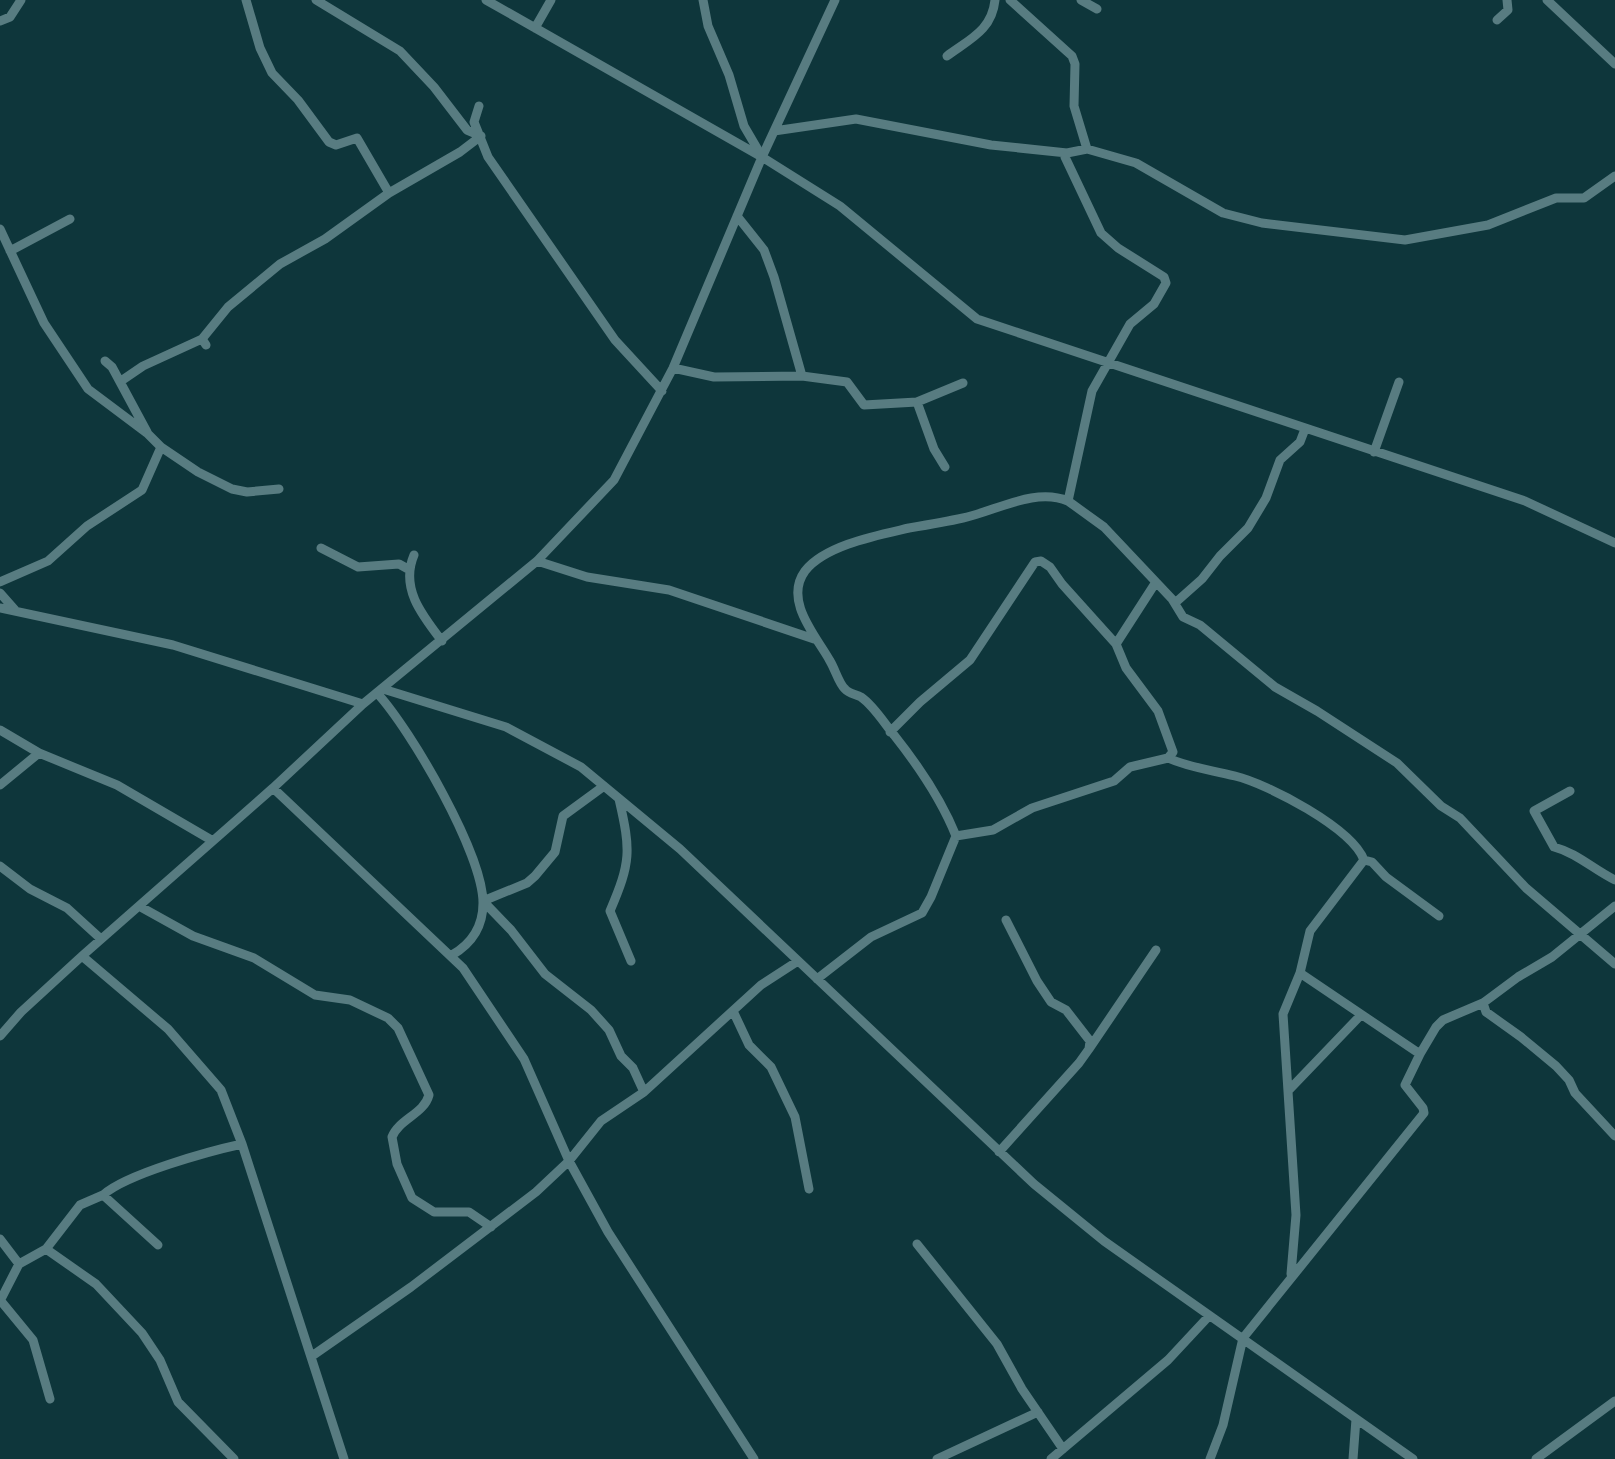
<svg xmlns="http://www.w3.org/2000/svg" width="1615" height="1459" font-family="Signika,sans-serif">
<style>
.lines{fill:none;stroke-linecap:round;stroke-linejoin:round}
.minor{stroke:#587c81;stroke-width:9}
</style>
<rect width="100%" height="100%" fill="#0e363b"/>
<g class="lines">
<!-- minor -->
<path class="minor" d="M246,0L260,48L272,73L298,100L329,142L336,145L357,138L389,193L460,152L481,136
M316,0L400,51L434,87L467,130L481,136
M486,0L762,157L840,206L977,319L1525,501L1615,543
M703,0L708,26L729,75L744,126L761,155
M1010,0L1072,56L1075,64L1074,106L1087,149
M1081,0L1097,9
M1547,0L1615,64
M1497,20L1508,10L1507,0
M0,21L10,17L21,0
M535,28L551,0
M947,56C970,39 992,30 995,0
M479,106L474,122L488,157L615,340L662,391
M774,131L856,119L991,145L1067,153L1087,149L1136,163L1223,213L1262,223L1405,240L1488,225L1556,198H1584L1615,176
M1067,153L1065,157L1101,233L1118,248L1164,277L1166,283L1154,304L1130,324L1092,391L1068,501L1104,527L1172,599L1183,617L1200,625L1275,687L1317,711L1397,763L1441,806L1460,818L1526,888L1615,964
M737,216L764,250L774,277L802,376
M0,229L44,323L88,389L148,434L161,447L198,472L232,489L247,492L279,489
M10,251L70,219
M202,339L228,307L280,264L325,239L389,193
M105,361L112,367L147,432
M673,368L714,377L802,376L847,382L864,405L917,402
M121,381L143,366L202,339L206,345
M1374,452L1399,382
M945,467L934,449L917,402L963,383
M1068,501C1035,487 996,511 963,518C945,522 927,525 909,528C879,535 825,545 805,571C783,601 817,637 830,661C835,669 839,684 845,689C849,694 856,694 861,697C874,706 884,723 894,735C917,764 942,801 956,836L993,830L1032,808L1114,781L1130,767L1168,758
M321,548L358,567L399,564L408,569
M414,555C400,588 422,615 442,641
M537,561L587,577L669,590L814,639
M0,582L48,561L87,526L142,490L161,447
M1156,582L1116,644L1126,668L1158,711L1173,752L1168,758C1190,768 1212,770 1235,776C1268,784 1352,828 1364,860L1310,931L1300,973L1283,1014L1296,1215L1291,1274
M0,593L15,610
M1175,603L1202,579L1220,556L1248,528L1266,498L1280,460L1300,442L1305,429
M0,608L173,645L363,704
M383,689L506,727L581,767L680,849L1034,1184L1104,1241L1413,1459
M377,693C411,730 483,854 483,903C483,927 471,944 452,955
M0,730L39,753L117,785L213,841
M890,732L920,702L970,660L1035,562L1041,561L1050,567L1062,584L1116,644
M0,785L39,753
M604,786L563,816L555,852L535,876L527,883L483,901L511,930L545,974L591,1010L609,1030L621,1056L633,1068L644,1092
M273,788L463,968L524,1059L569,1161L608,1232L754,1459
M1570,791L1534,811L1554,847C1577,853 1594,870 1615,880
M619,799C631,851 631,862 610,911L631,961
M1364,860L1372,862L1386,877L1439,916
M0,866L30,889L67,908L101,939
M139,906L193,936L254,958L315,995L350,1000L388,1018L398,1028L429,1095C424,1114 399,1119 392,1137L397,1164L412,1198L434,1212H469L491,1227
M82,956L168,1029L221,1090L242,1144L344,1459
M817,979L871,937L922,913L931,897L956,836
M1483,1003L1486,1012L1521,1037L1556,1066L1569,1080L1575,1093L1615,1136
M733,1011L749,1045L771,1067L795,1117L809,1189
M0,1036L21,1012L82,956L273,788L363,704L537,561L614,480L673,368L762,157L835,0
M1089,1049L1156,950
M1420,1054L1436,1027L1443,1020L1483,1003L1518,977L1552,957L1615,906
M1288,1091L1361,1015
M999,1152L1079,1063L1089,1049L1090,1041L1066,1010L1051,1002L1037,981L1006,920
M103,1195C126,1174 210,1151 242,1144
M0,1239L19,1264L0,1301
M917,1244L997,1344L1022,1389L1063,1449
M46,1249L96,1284L142,1333L160,1360L178,1402L234,1459
M19,1264L46,1249L80,1205L103,1195L158,1245
M1,1301L33,1340L50,1399
M312,1356L411,1287L536,1192L569,1161L601,1121L644,1092L761,985L798,961
M937,1459L1038,1412
M1051,1459L1168,1360L1209,1316
M1210,1459L1223,1425L1243,1338L1424,1113L1423,1108L1405,1085L1420,1054L1300,973
M1353,1459L1356,1419
M1536,1459L1615,1401"/>
</g>
</svg>
